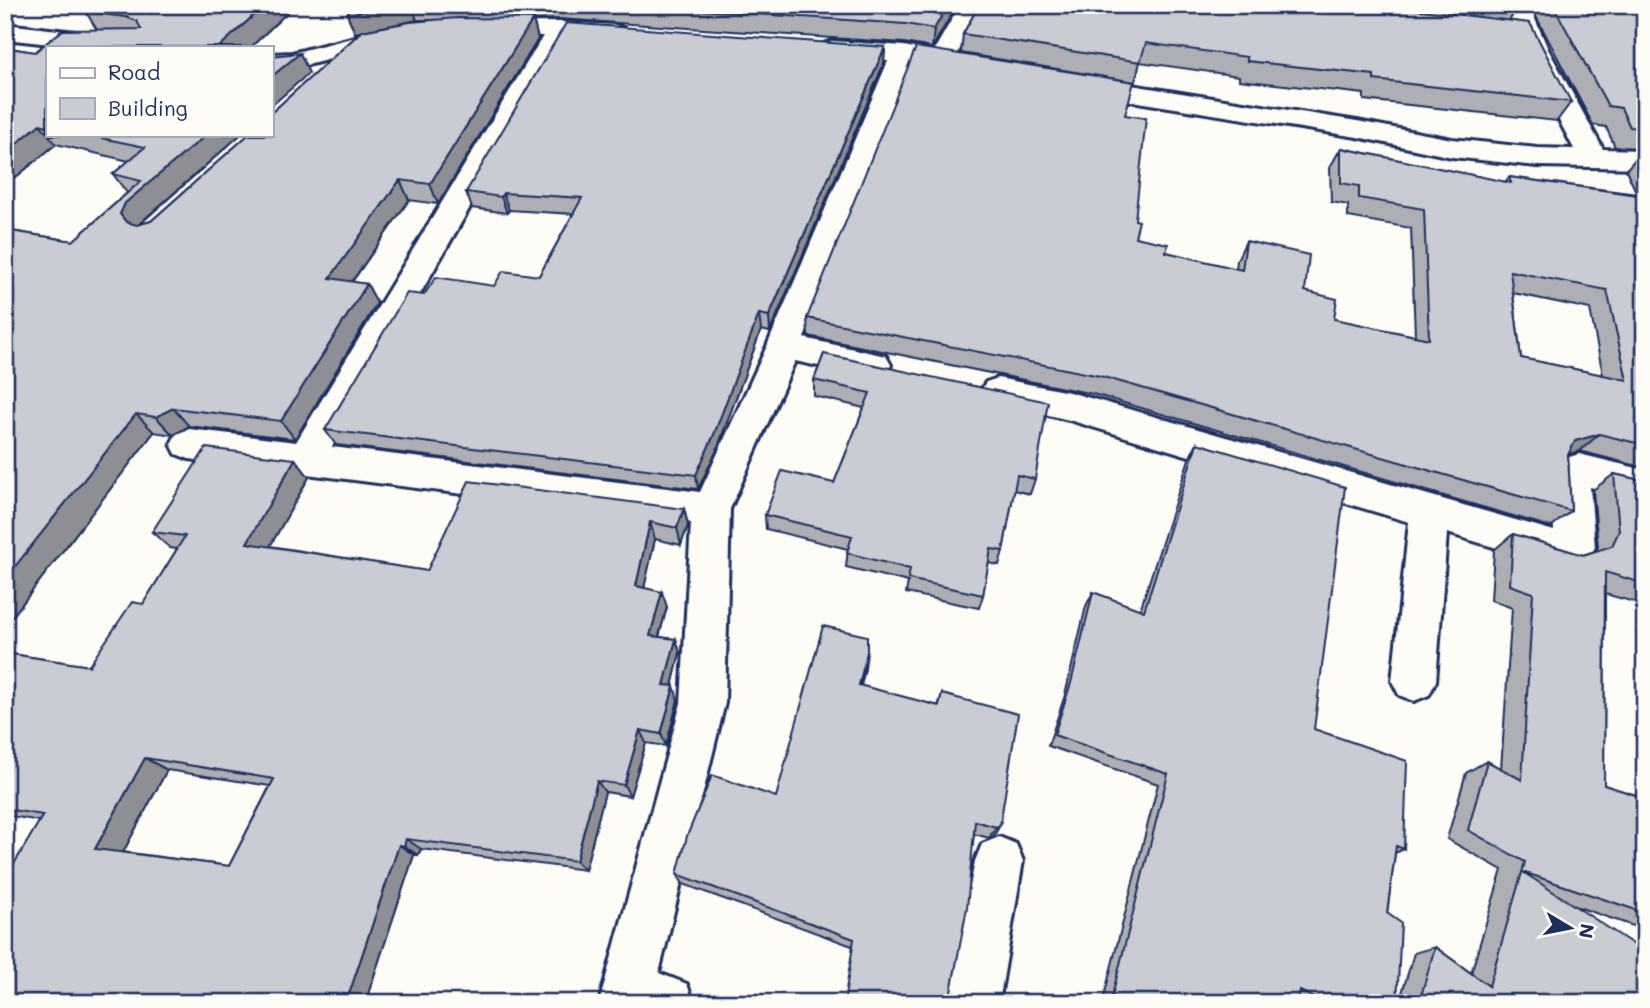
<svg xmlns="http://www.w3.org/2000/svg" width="1650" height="1008" font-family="Mali,sans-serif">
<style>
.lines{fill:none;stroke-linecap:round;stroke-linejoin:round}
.minor-casing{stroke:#1b2f5e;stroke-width:6}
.minor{fill:#fdfcf7;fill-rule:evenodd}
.wall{fill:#adafb5;stroke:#1b2f5e;stroke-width:2;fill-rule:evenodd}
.shaded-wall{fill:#8d8f94;stroke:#1b2f5e;stroke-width:2}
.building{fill:#c9ccd3;stroke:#1b2f5e;stroke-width:2;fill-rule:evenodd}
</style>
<rect width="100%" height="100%" fill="#fdfcf7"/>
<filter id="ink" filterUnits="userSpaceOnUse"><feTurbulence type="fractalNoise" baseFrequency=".0143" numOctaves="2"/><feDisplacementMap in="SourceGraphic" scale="14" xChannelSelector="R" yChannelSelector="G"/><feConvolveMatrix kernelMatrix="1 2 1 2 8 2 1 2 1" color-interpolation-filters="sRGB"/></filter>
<g filter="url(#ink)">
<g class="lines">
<!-- minor casing -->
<g class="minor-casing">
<path id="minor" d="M960,5H984L956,56L972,59L976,65L972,71L963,73L913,63L804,338L886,356L891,365L886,374L874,378L795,361L730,509L725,703L659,973L687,984L694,1003H599L681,703L691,523L189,459L176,454L171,444L176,434L189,429L296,442L543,36L483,35L474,33L471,28L474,23L560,22L615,25L624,28L628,33L624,38L615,41L568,37L332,447L700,492L767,346L888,61L832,57L823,54L819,49L823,44L832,41L904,46L933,52Z
M1505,5H1529L1548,49L1603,149L1645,150V168L1537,166L1452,157L1357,137L1081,93L1072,91L1068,85L1072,79L1081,77L1357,121L1452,139L1537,148L1574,149L1522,49Z
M5,24L138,39L147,42L151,47H77L5,39Z
M395,27L404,30L408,35L404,40L292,69L271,70V54L292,53Z
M998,378L1069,392L1554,531L1551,472L1557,461L1579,454L1645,470V501L1590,487L1595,547L1589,559L1563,568L1447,533L1436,681L1429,695L1414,701L1399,695L1392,681L1409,522L1069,420L986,400L980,391L986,382Z
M999,837L1016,844L1023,861L999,1003H947L975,861L982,844Z"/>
</g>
<!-- minor -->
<use href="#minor" class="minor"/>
</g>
<!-- wall -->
<path class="wall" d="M95,5H295L251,47H47V135H240L140,224L151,221L248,135H271V113L361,32L355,33L347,14L352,5H957L932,48L904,43L560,19L533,20L538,39L438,204L409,200L352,282L367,284L377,303L295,439L189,426L173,435L154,432L5,626V230L73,241L127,193L113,174L129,161L56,144L16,177L6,176L5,177V51L9,48L35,52L63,30H97L86,12ZM417,20H431L410,22L390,26Z
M979,5H1519L1509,21L1571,102L1557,121L1364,100V94L1239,80V76L1140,62L1135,82L961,53L963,34Z
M1530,5H1645V148L1615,147L1606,127L1593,125Z
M885,47L884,63L770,332L761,330L716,452L698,489L336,445L325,430L424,295L494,286L539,276L573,214L509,210L507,213L472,208L466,192Z
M1125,115L1135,220V237L1166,252L1236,269L1237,260L1246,241L1305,291L1334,319L1415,336L1411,228L1348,217V205L1331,202L1330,167L1341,148L1505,182L1509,177L1637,194L1626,170L1642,151H1645V468L1580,451L1568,455L1571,511L1551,527L1093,394L808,336L807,318ZM1513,293L1590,309L1603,375L1521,358Z
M824,354L1035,479L1030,494L1014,490L1003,551L999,565L988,563L983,595L979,608L906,593L908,582L846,567L848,549L766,529L765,515L834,483L864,408L814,396V380Z
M1197,443L1314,729L1404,849L1395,853L1387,913L1397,1003H1301L1298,1001V1003H1108L1103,1000L1158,784L1048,746L1065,695L1086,606L1093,592L1140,610L1189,459Z
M295,459L309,477L270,546L427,571L684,509L688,525L681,545L655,539L644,588L667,607L659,637L676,639L680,653L672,686L678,700L666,746L646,743L630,796L605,792L585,870L421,849L418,855H414L365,1003L39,821L5,815V653L89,666L143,604L177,549L170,548L152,532ZM167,770L270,786L229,866L123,852Z
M1614,474L1645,481V605L1605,594L1604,785L1645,798V930L1575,906L1645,1003H1399L1414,953L1435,947L1471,973L1502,870L1447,839L1466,773L1487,761L1501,769L1512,608L1491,600L1494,550L1513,534L1583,555L1595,551L1598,547L1593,490Z
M865,668L861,686L938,706L942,694L1000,825L993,837L989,838L974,834L950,997L959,1003L852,946L683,884L677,874L776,797Z"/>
<!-- shaded-wall -->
<path class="shaded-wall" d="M265,5H295L251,47H219Z
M390,5H411L417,20L355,33L347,14Z
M948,5H957L932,48L934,29Z
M533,19L538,39L438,204L430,184Z
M885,47L884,63L770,332L769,316Z
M300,53L309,73L271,106V77Z
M40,124L56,144L16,177L5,164V153Z
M206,135H240L140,223L136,233L141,242L120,214L125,203Z
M400,180L409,200L341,297L330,278Z
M503,193L509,210L507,213L501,197Z
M367,284L377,303L295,439L281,421Z
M759,314L761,330L716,452L698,489L696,475Z
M173,408L189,426L173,435L156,417Z
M136,414L154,432L5,626V579Z
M1599,434L1580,451L1556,458L1575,441Z
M295,459L309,477L263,559L247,543Z
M684,509L688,525L681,545L677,528Z
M650,522L655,539L641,602L636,586Z
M662,592L667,607L655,650L650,636Z
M676,639L680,653L669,698L664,685Z
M867,652L865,668L857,701L859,685Z
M674,686L678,700L666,746L661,734Z
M640,730L646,743L630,796L624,785Z
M145,758L167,770L120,858L95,849Z
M597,781L605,792L585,870L576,861Z
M1000,825L993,837L989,838L996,827Z
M406,839L421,849L418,855L404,846Z
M399,845L414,855L365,1003H346Z"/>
<!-- building -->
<path class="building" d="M95,5H265L219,47H47V126L40,124L5,153V51L9,48L35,52L63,30L141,29L137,21L126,17L86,12Z
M352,5H390L347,14Z
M626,5H948L934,29L906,24Z
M979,5H1378L1530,23L1571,102L1374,80V75L1247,61V57L1146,43L1140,62L963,34Z
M1553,5H1645V128L1630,127L1621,108L1608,106Z
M457,18L533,19L430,184L400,180L330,278L367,284L281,421L173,408L156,417L136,414L5,579V230L73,241L141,181L113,174L145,147L87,135H206L125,203L120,214L126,222L137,225L151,221L248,135H271V113L362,31L410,22Z
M566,23L885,47L769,316L759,314L713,437L696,475L325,430L407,293L424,295L436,277L494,286L503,271L539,276L582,198L503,193L501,197L466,192Z
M916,47L1134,82L1125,115L1146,118L1135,220L1139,221L1135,237L1168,244L1166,252L1242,270L1246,241L1309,255L1305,291L1337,299L1334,319L1429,339L1424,209L1359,198V186L1341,183V148L1511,183L1509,177L1645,196V445L1599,434L1575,441L1568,455L1571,511L1100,376L807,318ZM1510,271L1607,290L1627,380L1521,358Z
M300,53L271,77V56Z
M824,354L1048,402L1035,479L1017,475L1003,551L991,549L983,595L908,579L910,569L847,553L852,536L765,515L782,471L834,483L870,393L814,380Z
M1197,443L1345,487L1314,729L1407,761L1404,849L1396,846L1387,913L1401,923L1397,1003H1325L1300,991L1297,1003H1126L1112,996L1168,774L1054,735L1071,683L1093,592L1144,611Z
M206,448L295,459L247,543L427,571L469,481L684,509L677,528L650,522L636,586L662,592L650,636L676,639L664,685L674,686L661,734L640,730L624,785L597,781L576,861L406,839L404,846L399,845L346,1003H5V879L43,815L5,809V653L89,666L132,602L143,604L185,536L152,532ZM145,758L274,779L229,866L95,849Z
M1614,474L1645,481V584L1605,572L1604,785L1645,798V913L1523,872L1645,952V1003H1611L1606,999L1605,1003H1419L1435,947L1489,986L1525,862L1468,830L1487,761L1522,780L1533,593L1510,585L1513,534L1583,555L1612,546L1619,531Z
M823,626L867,636V652L859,685L939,706L942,694L1018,714L1000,825L996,827L975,821L967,908L950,997L959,1001V1003H844L854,939L677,874L687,836L712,775L776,797Z"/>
</g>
<!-- margin -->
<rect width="1650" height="1008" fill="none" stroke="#fdfcf7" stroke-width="28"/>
<rect x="14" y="14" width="1622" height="980" fill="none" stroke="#1b2f5e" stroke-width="2.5" filter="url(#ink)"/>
<!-- legend -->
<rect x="46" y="46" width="228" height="91" fill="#fdfcf7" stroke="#a3aaba" stroke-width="2"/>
<rect x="60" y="68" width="35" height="10" fill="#fdfcf7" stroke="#a3aaba" stroke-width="2"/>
<text x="108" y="80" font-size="21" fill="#1b2f5e">Road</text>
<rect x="60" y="98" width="35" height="21" fill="#c9ccd3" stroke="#a3aaba" stroke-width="2"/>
<text x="108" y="116" font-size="21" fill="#1b2f5e">Building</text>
<!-- north arrow -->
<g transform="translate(1570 928) rotate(100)" stroke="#fdfcf7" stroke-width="5" paint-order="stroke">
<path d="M0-5L12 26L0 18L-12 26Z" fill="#1b2f5e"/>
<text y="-10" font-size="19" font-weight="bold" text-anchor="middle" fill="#1b2f5e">N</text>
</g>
</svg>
